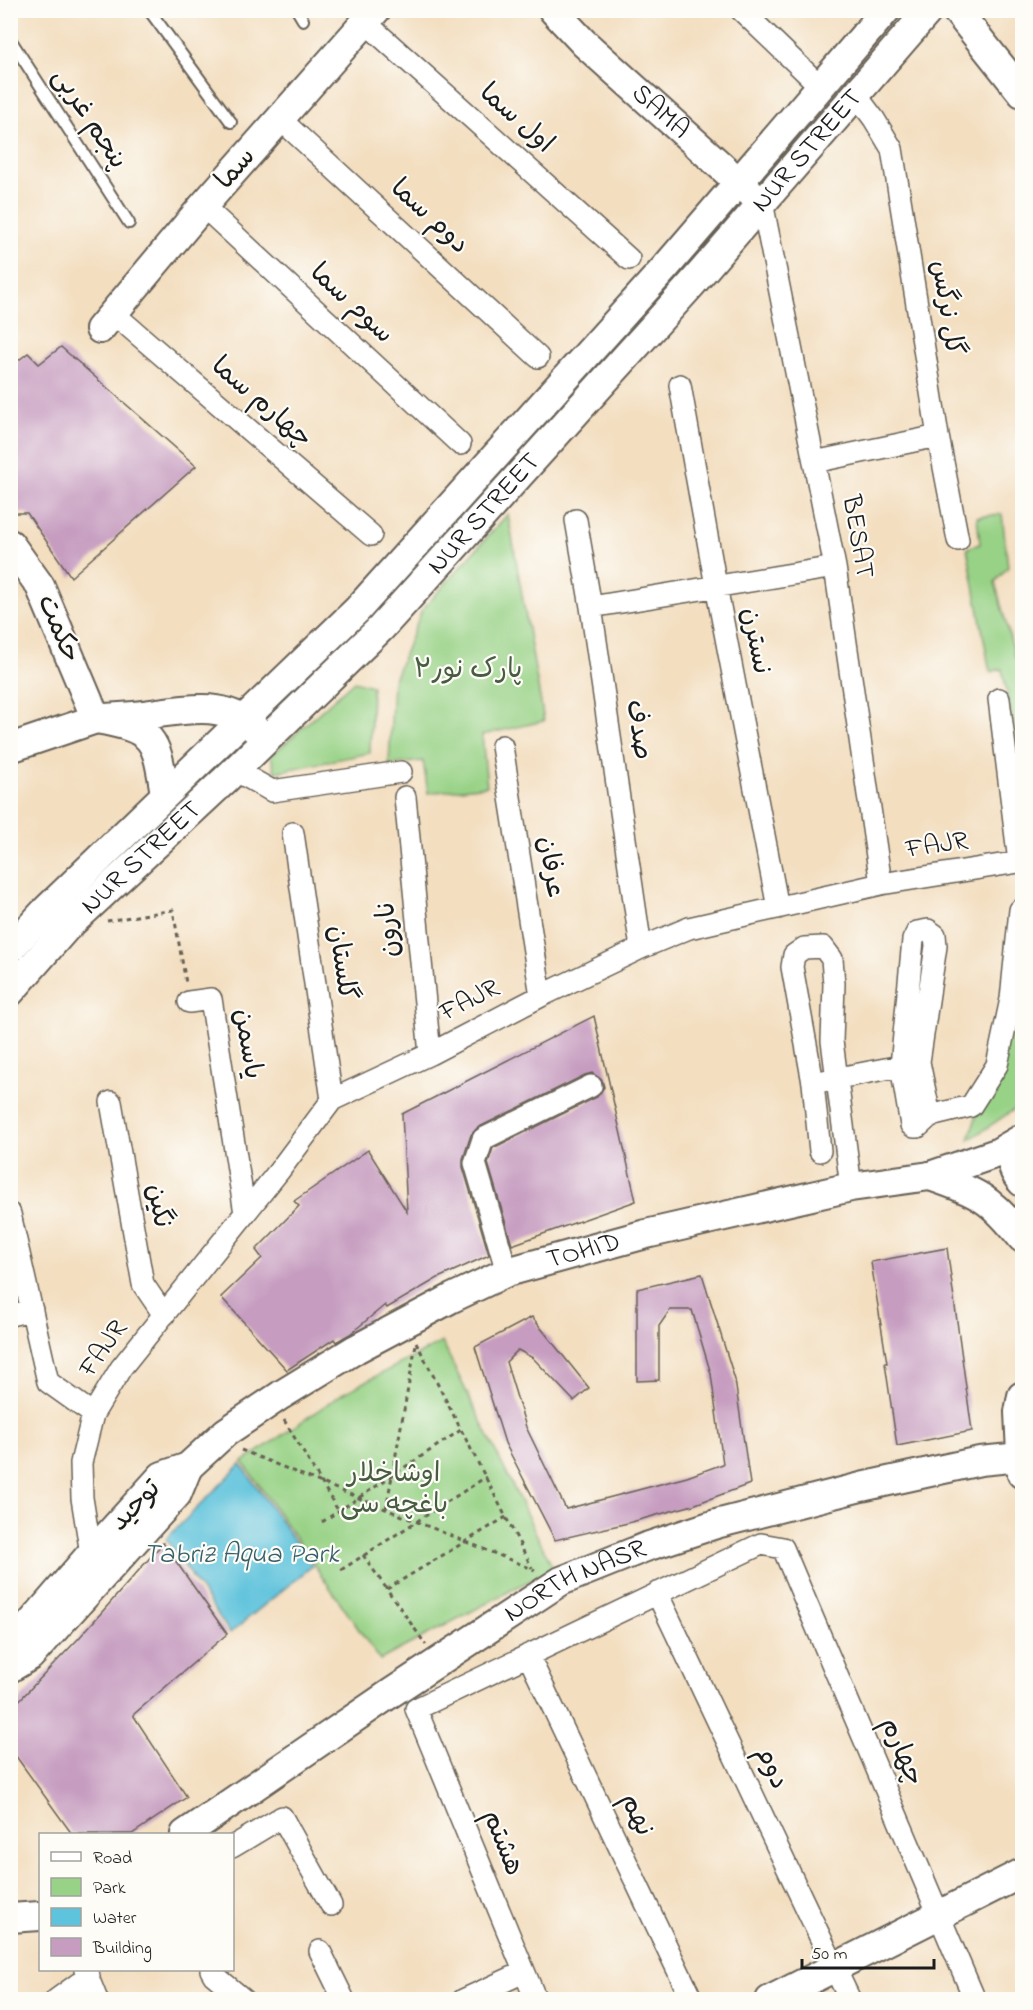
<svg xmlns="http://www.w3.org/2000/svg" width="1033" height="2010" font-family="'Indie Flower','Playpen Sans Arabic',sans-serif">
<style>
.green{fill:#98d286;stroke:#5a7751;stroke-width:1.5}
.water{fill:#5ec3dc;stroke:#3d707c;stroke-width:1.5}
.building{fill:#c69cc0}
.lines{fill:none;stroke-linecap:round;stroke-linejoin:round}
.lane-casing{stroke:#676055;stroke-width:14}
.street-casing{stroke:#676055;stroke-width:24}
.secondary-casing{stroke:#676055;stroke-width:32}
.path{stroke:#676055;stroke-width:3;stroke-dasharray:4.5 4.5;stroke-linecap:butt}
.lane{stroke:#fff;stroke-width:10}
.street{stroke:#fff;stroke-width:21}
.secondary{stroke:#fff;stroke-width:28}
.labels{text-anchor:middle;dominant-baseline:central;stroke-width:4.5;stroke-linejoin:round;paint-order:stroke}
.street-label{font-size:27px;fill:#1c1c1c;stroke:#fdfcf7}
.park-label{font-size:27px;fill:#475c41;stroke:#fdfcf7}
.water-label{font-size:28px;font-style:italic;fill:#365f69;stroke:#fdfcf7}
</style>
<rect width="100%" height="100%" fill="#fdfcf7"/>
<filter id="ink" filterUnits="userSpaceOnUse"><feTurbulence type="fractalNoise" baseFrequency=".0167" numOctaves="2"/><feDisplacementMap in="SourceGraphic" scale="12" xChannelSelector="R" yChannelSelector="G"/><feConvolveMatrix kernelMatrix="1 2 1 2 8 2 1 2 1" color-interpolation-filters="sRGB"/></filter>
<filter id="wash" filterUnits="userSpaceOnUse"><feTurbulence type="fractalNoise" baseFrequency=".008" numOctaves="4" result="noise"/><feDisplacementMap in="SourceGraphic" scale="24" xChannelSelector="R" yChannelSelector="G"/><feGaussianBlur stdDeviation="1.35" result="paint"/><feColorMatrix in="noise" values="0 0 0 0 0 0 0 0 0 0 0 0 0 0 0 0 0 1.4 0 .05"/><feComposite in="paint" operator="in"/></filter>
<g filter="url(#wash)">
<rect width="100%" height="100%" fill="#f3dec0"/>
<!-- green -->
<path class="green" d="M508,514L544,721L482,735L487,786L428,793L423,761L389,765L393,682L422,610Z
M1002,514L1008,567L995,582L1015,657L1022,663V768L1002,669L990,672L967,548L980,544L977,517Z
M354,681L372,686L370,753L275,772L271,756Z
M1022,966V1104L969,1140Z
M442,1342L553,1568L380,1660L243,1462L342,1394Z"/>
<!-- water -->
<path class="water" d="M241,1464L312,1566L230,1633L166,1539Z"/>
<g id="blocks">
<!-- building -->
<path class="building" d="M61,347L196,466L71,577L27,513H10V367L28,353L39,364Z
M594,1016L636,1201L512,1245L488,1163L493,1148L597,1097L604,1087L602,1080L592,1073L585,1075L477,1128L471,1135L463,1159V1167L489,1255L438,1278L387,1308L385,1305L350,1334L336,1342L334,1339L287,1370L221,1297L262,1258L256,1250L299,1206L294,1201L368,1150L407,1212L402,1114Z
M947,1248L972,1431L897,1446L885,1363H887L871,1262Z
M702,1274L735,1380L750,1484L693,1505L628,1523L555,1540L505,1443L475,1347L532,1317L589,1388L574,1401L533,1358L518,1350L506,1362L526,1427L566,1509L687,1477L723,1464L711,1374L692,1310H670L659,1326V1380L637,1381V1289Z
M163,1543L227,1634L133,1715L187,1797L132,1834H72L10,1748V1710L79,1638Z"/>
</g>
</g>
<g filter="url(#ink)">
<use href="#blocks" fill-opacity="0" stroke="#676055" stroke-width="1.5"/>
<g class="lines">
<!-- lane casing -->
<g class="lane-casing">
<path id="lane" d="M149,10L231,122
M297,10L303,20
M10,39L129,223
M10,280L11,281"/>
</g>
<!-- street casing -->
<g class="street-casing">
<path id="street" d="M741,10L820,86
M365,22L629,259
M856,95L874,119L892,149L938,436L958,540
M280,119L538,357
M762,202L835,567L881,884
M203,206L460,444
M113,313L371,535
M680,385L716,586L778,908
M814,462L938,436
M576,520L591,607L641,948
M591,607L835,567
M502,746L541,996
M235,770L272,791L401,772
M405,797L430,1054
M293,833L332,1100
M928,930L935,935L936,946L919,1062L930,1116L918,1127H914L911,1125L901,1066L913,940L917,932Z
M189,1002L211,999L245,1213
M823,1081L916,1063
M111,1102L143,1284L164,1315
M930,1116L971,1106L997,1065L1011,999L1020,910
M820,1151L813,1083L792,967L794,955L804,948L823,947L832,959L834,984L832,1041L851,1187
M10,1214L48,1382L93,1414
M507,1272L475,1163L483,1139L591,1086
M10,1315L32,1310
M99,1561L91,1554L82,1498L81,1463L93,1414L121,1368L279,1171L332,1100L430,1054L541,996L641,948L689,928L881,884L1019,862L999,699
M657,1593L850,2000
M528,1655L692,2000
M232,1847L282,1817L331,1905
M320,1951L344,2000
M85,1970L97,2000
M211,1970L214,1975L244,2000
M56,2000L89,1976
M463,2000L524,1972
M536,2000L416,1709L761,1544L783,1548L975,2000"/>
</g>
<!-- secondary casing -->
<g class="secondary-casing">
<g id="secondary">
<path id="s1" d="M553,10L584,43L752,194"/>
<path d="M956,10L1022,93"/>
<path d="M100,329L203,206L376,10"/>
<path d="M10,544L40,586L96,719L10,748"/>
<path d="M165,794C156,738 155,729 96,719C112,717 128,717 144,715C183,710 224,699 255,729"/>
<path d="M10,949L45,911L357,610L664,269L886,10"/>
<path id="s2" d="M10,992L66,928L226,779L381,628L691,285L929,10"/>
<path d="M1022,1139C1010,1152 1009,1169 1022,1182"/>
<path d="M930,1176C978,1193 990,1197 1022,1238"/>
<path d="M1022,1474L1019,1412L1022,1396"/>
<path id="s3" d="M10,1653L15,1642L91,1554L162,1476L188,1467L226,1432L281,1395L356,1349L452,1298L507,1272L646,1234L851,1187L930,1176L997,1153L1021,1139"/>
<path d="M10,1668L30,1656L177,1494L188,1467"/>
<path id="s4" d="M185,1834L391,1693L561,1581L646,1547L716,1524L861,1487L980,1461L1021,1457"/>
<path d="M10,1918L40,1916"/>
<path d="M770,2000L1022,1873"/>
</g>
</g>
<!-- path -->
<path class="path" d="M107,921L173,910L186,983
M416,1342L532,1568
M284,1420L339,1512
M241,1450L535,1570
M386,1509L416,1344
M322,1522L461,1430
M363,1555L426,1645
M341,1570L486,1477
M387,1589L506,1517"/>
<!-- lane -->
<use href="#lane" class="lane"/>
<!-- street -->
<use href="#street" class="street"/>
<!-- secondary -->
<use href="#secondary" class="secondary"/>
</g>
</g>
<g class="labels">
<!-- street labels -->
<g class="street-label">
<text stroke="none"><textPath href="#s1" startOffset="148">SAMA</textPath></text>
<text transform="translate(89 119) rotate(57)">پنجم غربی</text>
<text transform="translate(516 119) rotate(42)">اول سما</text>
<text stroke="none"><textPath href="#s2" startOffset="1160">NUR STREET</textPath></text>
<text transform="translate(236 169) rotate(-49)">سما</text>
<text transform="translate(429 217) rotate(43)">دوم سما</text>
<text transform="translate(351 304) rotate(43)">سوم سما</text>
<text transform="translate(946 308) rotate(81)">گل نرگس</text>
<text transform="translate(261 403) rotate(41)">چهارم سما</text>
<text stroke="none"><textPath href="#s2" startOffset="674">NUR STREET</textPath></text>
<text transform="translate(857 537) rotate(80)">BESAT</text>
<text transform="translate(58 629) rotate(67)">حکمت</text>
<text transform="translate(755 641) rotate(79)">نسترن</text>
<text transform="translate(638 730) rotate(82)">صدف</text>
<text transform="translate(937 846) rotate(-9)">FAJR</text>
<text stroke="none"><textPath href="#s2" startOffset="188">NUR STREET</textPath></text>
<text transform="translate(550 867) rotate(81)">عرفان</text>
<text transform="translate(389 929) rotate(-95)">نارون</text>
<text transform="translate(341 963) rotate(82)">گلستان</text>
<text transform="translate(470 1001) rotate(-27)">FAJR</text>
<text transform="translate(247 1044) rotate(81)">یاسمن</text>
<text transform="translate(158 1206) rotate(80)">نگین</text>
<text stroke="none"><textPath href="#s3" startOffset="716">TOHID</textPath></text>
<text transform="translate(104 1349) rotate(-55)">FAJR</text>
<text transform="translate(136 1506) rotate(-46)">توحید</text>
<text stroke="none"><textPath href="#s4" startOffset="466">NORTH NASR</textPath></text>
<text transform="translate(901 1752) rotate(67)">چهارم</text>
<text transform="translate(771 1768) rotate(65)">دوم</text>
<text transform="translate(636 1815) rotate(65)">نهم</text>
<text transform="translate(502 1843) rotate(68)">هشتم</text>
</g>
<!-- park labels -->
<g class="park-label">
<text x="468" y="670">پارک نور۲</text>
<text x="394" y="1474">اوشاخلار<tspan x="394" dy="31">باغچه سی</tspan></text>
</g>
<!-- water labels -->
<g class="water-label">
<text x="241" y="1555">Tabriz Aqua Park</text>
</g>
</g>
<!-- margin -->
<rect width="1033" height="2010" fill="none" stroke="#fdfcf7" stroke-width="36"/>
<!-- legend -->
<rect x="39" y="1833" width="195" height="138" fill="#fdfcf7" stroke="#a3a29f" stroke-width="1.5"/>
<rect x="51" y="1852" width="30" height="9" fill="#ffffff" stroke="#a3a29f" stroke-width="1.5"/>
<text x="93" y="1863" font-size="18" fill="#1c1c1c">Road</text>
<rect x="51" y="1878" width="30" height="18" fill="#98d286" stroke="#a3a29f" stroke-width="1.5"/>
<text x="93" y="1893" font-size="18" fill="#1c1c1c">Park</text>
<rect x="51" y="1908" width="30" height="18" fill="#5ec3dc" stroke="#a3a29f" stroke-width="1.5"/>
<text x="93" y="1923" font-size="18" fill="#1c1c1c">Water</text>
<rect x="51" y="1938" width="30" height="18" fill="#c69cc0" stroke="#a3a29f" stroke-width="1.5"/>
<text x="93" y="1953" font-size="18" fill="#1c1c1c">Building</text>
<!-- scale -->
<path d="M802 1959v9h132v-9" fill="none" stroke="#1c1c1c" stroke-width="3"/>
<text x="811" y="1959" font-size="18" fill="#1c1c1c" stroke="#fdfcf7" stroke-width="4.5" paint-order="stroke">50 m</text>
</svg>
